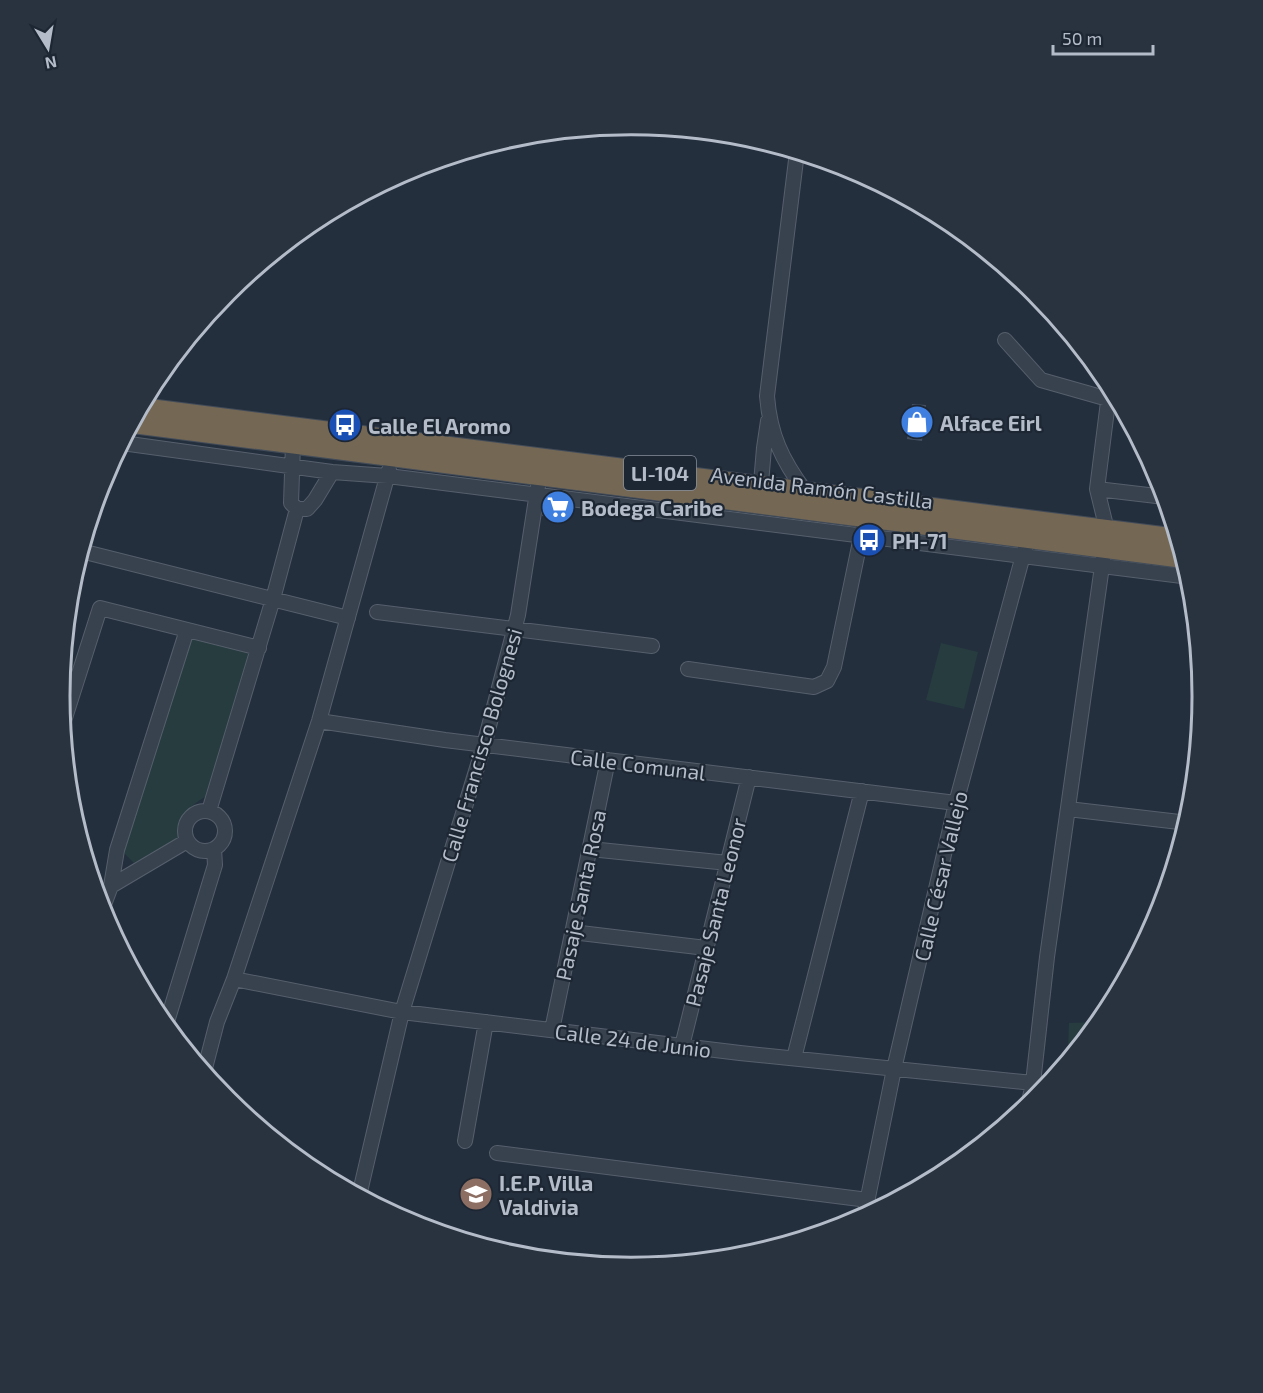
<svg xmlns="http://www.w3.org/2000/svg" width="1263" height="1393" font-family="'Exo 2',sans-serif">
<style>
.green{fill:#263c3f}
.building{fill:#455162}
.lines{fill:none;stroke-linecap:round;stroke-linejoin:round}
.minor-casing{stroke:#565f6c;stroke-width:16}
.highway-casing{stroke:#434c59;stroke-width:22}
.minor{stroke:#38414e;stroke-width:14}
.highway{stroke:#746855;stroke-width:20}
.labels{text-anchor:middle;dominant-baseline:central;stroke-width:4.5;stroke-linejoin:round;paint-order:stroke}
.shield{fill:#1d2633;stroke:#878f9c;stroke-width:1.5}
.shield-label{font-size:20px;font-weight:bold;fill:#b4bcc9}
.poi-label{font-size:21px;font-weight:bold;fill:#b4bcc9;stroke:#1d2633;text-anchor:start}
.street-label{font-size:21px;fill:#b4bcc9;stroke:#1d2633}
.rim{fill:none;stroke:#b4bcc9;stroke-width:3}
</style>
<rect width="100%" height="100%" fill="#242f3e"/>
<!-- green -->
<path class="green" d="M197,637L249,652L205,797C186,808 183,815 179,837L134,863L123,852L189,640Z
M941,643L978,652L964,709L926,700Z
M1100,1022L1073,1055L1068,1048L1069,1023Z"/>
<!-- building -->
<path class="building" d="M912,404L926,405L922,441L907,439Z
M544,505L562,507L561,519L542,516Z"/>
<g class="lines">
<!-- minor casing -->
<g class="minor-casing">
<path id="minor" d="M797,152L767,396C770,435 782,460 805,491
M1005,340L1041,380L1108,399
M122,443L332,472L388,476L1190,577
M293,444L291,503L297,509H307L315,500L332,472
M1097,489L1165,497
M760,495L764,448L768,421
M1106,537L1107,530L1097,489L1110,386
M81,551L348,618
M377,612L652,646
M688,669L814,687L827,681L834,667L863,527
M319,721L445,740L956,803
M63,724L100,608L259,648
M1068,809L1188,823
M185 831a20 20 0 1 1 40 0a20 20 0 1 1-40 0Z
M209,811L273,599L297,509
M590,849L728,863
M111,886L187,841
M102,910L111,886L117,850L187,630
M572,932L706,948
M234,979L402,1012L740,1053L1033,1083
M166,1025L215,865L214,849
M552,1030L608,760
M682,1046L749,777
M794,1058L862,791
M204,1072L217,1022L234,979L319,721L389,470
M1028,1107L1033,1083L1047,957L1103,559
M465,1141L486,1022
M497,1153L868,1200
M359,1196L402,1012L484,745L518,615L538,486
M864,1217L894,1069L956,803L1025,548"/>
</g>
<!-- highway casing -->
<g class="highway-casing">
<path id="highway" d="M141,408L1178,539
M133,423L1184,558"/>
</g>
<!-- minor -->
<use href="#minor" class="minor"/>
<!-- highway -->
<use href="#highway" class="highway"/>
</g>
<!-- icons -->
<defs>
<g id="shop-disc" transform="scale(1.725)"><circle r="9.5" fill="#3f7fe0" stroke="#1d2633"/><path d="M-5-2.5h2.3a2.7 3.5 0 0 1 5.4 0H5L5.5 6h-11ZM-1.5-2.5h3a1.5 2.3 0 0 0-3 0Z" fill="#fff"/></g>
<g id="bus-disc" transform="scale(1.725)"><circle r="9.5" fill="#1a4fb4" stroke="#1d2633"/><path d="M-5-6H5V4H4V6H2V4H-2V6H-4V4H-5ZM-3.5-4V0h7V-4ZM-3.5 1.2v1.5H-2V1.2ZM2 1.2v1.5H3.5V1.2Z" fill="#fff"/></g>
<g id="supermarket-disc" transform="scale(1.725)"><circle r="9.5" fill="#3f7fe0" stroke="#1d2633"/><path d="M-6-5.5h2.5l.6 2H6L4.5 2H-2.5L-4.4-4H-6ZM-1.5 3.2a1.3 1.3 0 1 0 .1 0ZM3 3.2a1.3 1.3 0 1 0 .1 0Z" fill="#fff"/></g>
<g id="school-disc" transform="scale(1.725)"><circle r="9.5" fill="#8d6e63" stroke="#1d2633"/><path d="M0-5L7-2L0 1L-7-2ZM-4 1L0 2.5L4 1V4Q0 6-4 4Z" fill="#fff"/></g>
</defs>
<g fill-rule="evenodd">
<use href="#shop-disc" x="917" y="422"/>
<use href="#bus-disc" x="345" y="425"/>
<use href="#supermarket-disc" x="558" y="507"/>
<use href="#bus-disc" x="869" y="540"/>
<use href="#school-disc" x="476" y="1194"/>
</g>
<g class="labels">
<!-- shield labels -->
<rect class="shield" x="624" y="456" width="72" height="34" rx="4.5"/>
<g class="shield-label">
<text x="660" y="473">LI-104</text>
</g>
<!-- poi labels -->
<g class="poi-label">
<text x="940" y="422">Alface Eirl</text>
<text x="368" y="425">Calle El Aromo</text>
<text x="581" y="507">Bodega Caribe</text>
<text x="892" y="540">PH-71</text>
<text x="499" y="1182">I.E.P. Villa<tspan x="499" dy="24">Valdivia</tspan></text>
</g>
<!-- street labels -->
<g class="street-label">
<text transform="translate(822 487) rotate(7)">Avenida Ramón Castilla</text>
<text transform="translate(481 745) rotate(-74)">Calle Francisco Bolognesi</text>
<text transform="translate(638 764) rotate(7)">Calle Comunal</text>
<text transform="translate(940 876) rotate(-77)">Calle César Vallejo</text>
<text transform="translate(580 895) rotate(-78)">Pasaje Santa Rosa</text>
<text transform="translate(715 912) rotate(-76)">Pasaje Santa Leonor</text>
<text transform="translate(633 1040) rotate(7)">Calle 24 de Junio</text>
</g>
</g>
<!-- crop -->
<path d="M0 0H1263V1393H0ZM70 696a561 561 0 1 1 1122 0a561 561 0 1 1-1122 0Z" fill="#29323f" fill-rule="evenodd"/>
<path class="rim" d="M70 696a561 561 0 1 1 1122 0a561 561 0 1 1-1122 0Z"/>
<!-- north arrow -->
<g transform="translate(48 48) rotate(169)" stroke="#1d2633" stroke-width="4.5" paint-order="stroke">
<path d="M0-4.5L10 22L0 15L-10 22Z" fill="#b4bcc9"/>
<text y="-9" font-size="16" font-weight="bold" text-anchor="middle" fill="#b4bcc9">N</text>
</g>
<!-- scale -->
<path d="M1053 45v9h100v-9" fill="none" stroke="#b4bcc9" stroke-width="3"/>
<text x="1062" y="45" font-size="18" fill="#b4bcc9" stroke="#1d2633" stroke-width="4.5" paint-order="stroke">50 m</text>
</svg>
